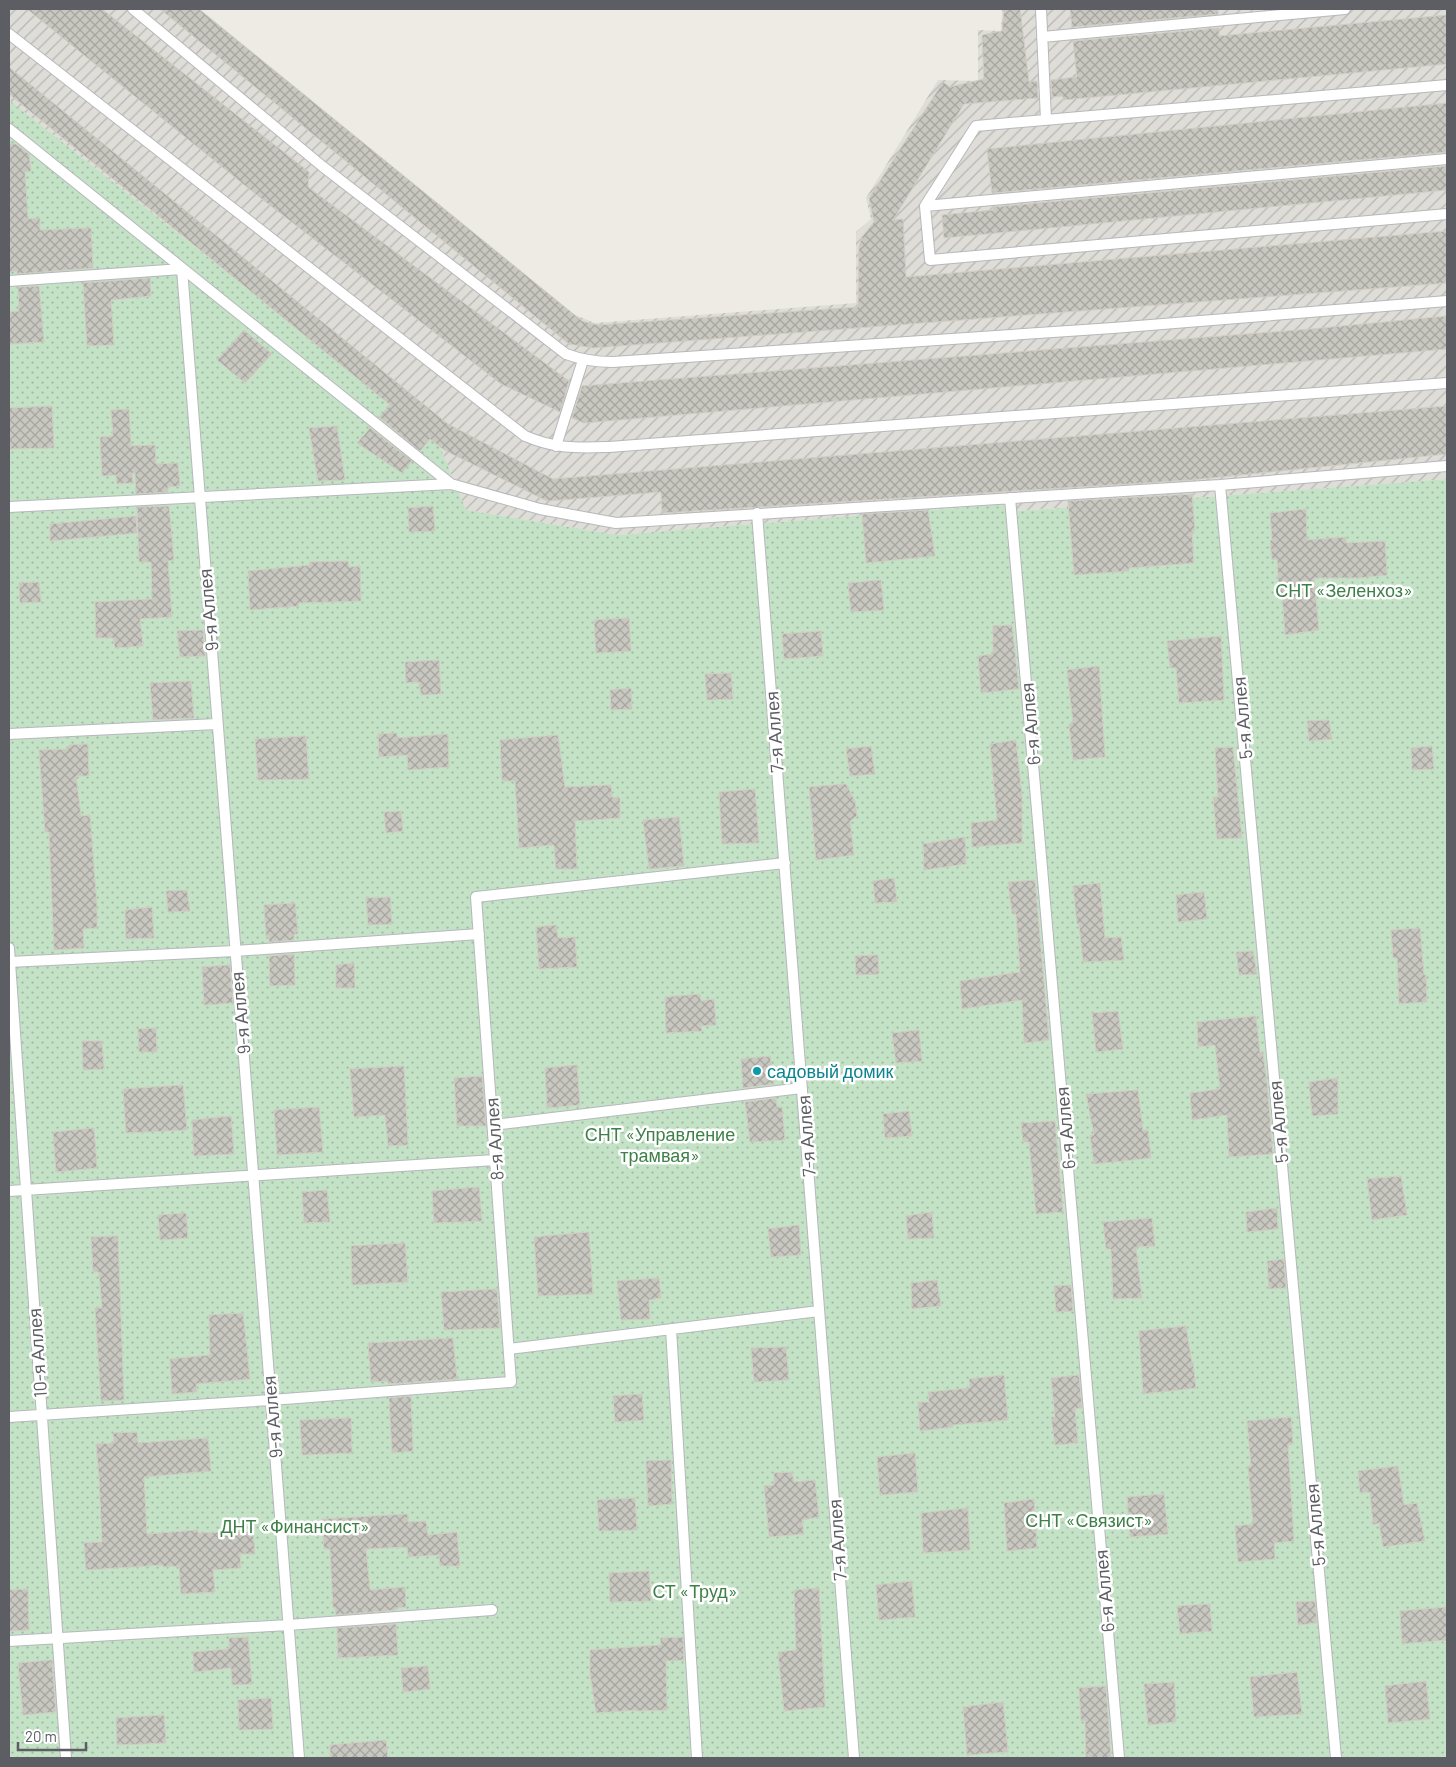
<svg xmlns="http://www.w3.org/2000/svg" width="1456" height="1767" font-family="Barlow,sans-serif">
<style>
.industrial{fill:url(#industrial-furrows)}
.park{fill:url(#park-dots)}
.building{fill:url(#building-cross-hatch);stroke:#d1cec3}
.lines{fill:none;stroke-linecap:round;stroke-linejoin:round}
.lane-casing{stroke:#b6b8bc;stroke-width:12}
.lane{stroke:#fff;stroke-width:10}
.culture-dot{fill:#0f9aa8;stroke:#fff;stroke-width:2}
.labels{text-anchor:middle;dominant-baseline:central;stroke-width:5;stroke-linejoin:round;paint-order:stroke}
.park-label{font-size:18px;fill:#3e8047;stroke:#fff}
.street-label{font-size:18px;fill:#5c5e63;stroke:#fff}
.culture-label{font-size:18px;fill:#0d838f;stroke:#fff;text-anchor:start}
</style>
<defs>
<pattern id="industrial-furrows" width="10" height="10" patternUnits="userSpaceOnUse" patternTransform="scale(1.25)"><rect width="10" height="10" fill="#deddd8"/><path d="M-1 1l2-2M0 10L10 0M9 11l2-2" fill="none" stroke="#b7b6b3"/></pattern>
<pattern id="park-dots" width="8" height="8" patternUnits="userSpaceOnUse" patternTransform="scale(1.25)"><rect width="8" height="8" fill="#c3e2c6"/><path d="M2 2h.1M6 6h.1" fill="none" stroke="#a2baa4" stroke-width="1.8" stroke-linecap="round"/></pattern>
<pattern id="building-cross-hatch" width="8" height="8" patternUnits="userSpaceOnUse" patternTransform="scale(1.25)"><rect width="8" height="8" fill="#c8c7c0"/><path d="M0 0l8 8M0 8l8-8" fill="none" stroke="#a6a5a0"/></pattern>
</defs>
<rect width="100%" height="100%" fill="#edebe4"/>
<!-- industrial -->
<path class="industrial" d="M9,9H196L573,314L595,323L856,303V232L871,219L866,198L938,80L978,81V30L1001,31L1002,9H1447V479L1017,511V503L617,535L466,510L436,437L9,100Z"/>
<!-- park -->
<path class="park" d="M9,100L436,437L466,510L617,535L1017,503L1018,511L1447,479V1758H9Z"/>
<!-- building -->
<path class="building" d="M27,9H102L309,172L308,187L569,381L560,412L501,384L258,196Z
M160,9H199L582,321L598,325L858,307L859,246L862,237L874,222L869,198L943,82L950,87L984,79L982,35L1002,31L1004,9H1020L1029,82L1037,81L1038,98L964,104L893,220L903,219L906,277L1447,231V283L593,348L569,344Z
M1070,9H1218V14L1072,27Z
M1447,15V64L1063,100V96L1052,97L1051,80L1077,77L1073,41L1219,28V36Z
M9,67L448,424L553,479L1447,406V454L1191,480L662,513L661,492L547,501L444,450L430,439L420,451L379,417L390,405L9,94Z
M1447,103V152L992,193L987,149Z
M9,144H16L29,154L31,171L25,172L28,219L40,218V230L91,228L93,268L17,274V271L9,272Z
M1447,166V190L944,238L942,215L993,210V207Z
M150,278L151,296L111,300L114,345L87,346L83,283Z
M39,286L44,342L9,344V312L19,311L18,287Z
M1447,316V349L584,423L572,418L582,386L1311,329Z
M244,330L272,354L245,383L217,360Z
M52,406L54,448L9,449V408Z
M129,409L131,446L155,445L156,464L178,463L180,486L168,487V492L136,494L135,473H132L133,483L117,484L116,475L102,476L100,437L113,436L111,410Z
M337,426L345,480L318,481L309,428Z
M370,428L412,461L402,473L357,443Z
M1192,494L1195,531H1192L1194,563L1129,568V571L1074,575L1068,501Z
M169,506L174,560L168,561L172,617L140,619L143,646L115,648L113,638H96L95,602L152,599L151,562H139L137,507Z
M433,506L435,531L409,532L408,508Z
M1306,509L1307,540L1346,537V543L1385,541L1387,575L1359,578H1314L1319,630L1285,635L1282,594L1279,595L1277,559L1272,560L1270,540H1272L1270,513Z
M928,510L935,556L866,563L862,514Z
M136,516L137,533L50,541V524Z
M348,561L349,567L360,566L361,601L298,603L299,606L250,610L248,571L310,565L309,562Z
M881,580L884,610L851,612L848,583Z
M39,582L41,602L20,603L19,583Z
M629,618L631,651L596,653L594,620Z
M1012,625L1019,689L981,693L978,656L993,654V626Z
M203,630L205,656L180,657L177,631Z
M821,631L823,656L784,659L782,634Z
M1221,636L1224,700L1179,703L1176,668H1170L1167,641Z
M439,660L441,694L421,695L419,682L406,683L405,662Z
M1099,666L1105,757L1073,760L1069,724L1073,723L1067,670Z
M731,673L733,699L707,700L705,674Z
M191,681L194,718L153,720L150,683Z
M631,688L632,709L611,710L610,690Z
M1329,720L1332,739L1309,741L1307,721Z
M397,733V738L448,734L449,767L408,770L407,755L379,757L378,734Z
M558,735L565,787L611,785L612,797L620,798V818L575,821L577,869H556L554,845L519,848L515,781H502L500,740Z
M306,736L309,779L258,780L255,739Z
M1016,740L1022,796V843L972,847L971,823L997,820L990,744Z
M88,744L89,776H76L81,816L90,815L97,906V928L83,929L84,948L54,950L49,832H45L39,750L68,749L69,745Z
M871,746L875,774L850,776L846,749Z
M1432,746L1434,769L1412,770L1411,748Z
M1233,747L1242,838L1217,839L1213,797H1218L1215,748Z
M846,784L855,801L857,816L850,821L854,855L816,860L809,787Z
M755,789L759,843L722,844L719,792Z
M401,811L403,831L386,833L384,812Z
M679,817L684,866L649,869L643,820Z
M965,837L966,864L924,870L923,844Z
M894,878L897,902L875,903L873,881Z
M1035,880L1049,1040L1024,1043L1022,1000L962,1009L960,981L1020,972L1016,914H1012L1008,882Z
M1100,883L1105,938L1121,937L1124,960L1083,962L1079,924H1077L1073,886Z
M187,890L190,911L168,912L166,891Z
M1204,892L1207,919L1178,922L1176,895Z
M390,897L392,924L368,925L366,898Z
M295,903L298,934H294V940L269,942V936H266L264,905Z
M152,907L154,938L126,939L125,910Z
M556,925L558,938L575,937L577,967L539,969L536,927Z
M1420,928L1424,975H1426L1427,1002L1399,1004L1397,958H1393L1391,930Z
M1253,951L1257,974L1239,975L1236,952Z
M294,954L295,985L270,986L269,956Z
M878,955L879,974L856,975L855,956Z
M354,963L355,988H336V965Z
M230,965L233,1003L204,1005L202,967Z
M700,994L701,1001L714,999L716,1025L701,1026L702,1031L666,1033L665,997Z
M1118,1011L1123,1049L1096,1052L1092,1013Z
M1256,1016L1260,1052H1263L1267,1083L1273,1154L1229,1157L1227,1115L1192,1120L1190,1093L1220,1089L1215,1045L1198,1047L1197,1022Z
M156,1028L157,1052H139L138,1029Z
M919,1030L922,1061L896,1063L892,1033Z
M82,1041H102L104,1069L83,1070Z
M770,1056L774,1084L743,1088L741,1059Z
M577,1065L580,1105L547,1108L545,1068Z
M404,1066L408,1145L388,1146L385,1115L354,1117L350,1069Z
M482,1076L486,1126H457L454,1078Z
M1338,1078V1114L1312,1116L1309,1082Z
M183,1085L187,1130L126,1133L123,1089Z
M1138,1090L1143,1130H1148L1151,1158L1094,1164L1090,1135H1094L1086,1094Z
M776,1098L777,1107H782L785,1140L750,1142L745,1102Z
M319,1107L323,1152L277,1155L274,1110Z
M909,1111L912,1136L885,1138L883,1114Z
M231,1116L234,1154L194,1156L192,1120Z
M1055,1121L1063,1212L1036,1214L1029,1142H1023L1021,1123Z
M94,1128L97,1168L56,1172L53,1132Z
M1401,1176L1407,1215L1372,1220L1367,1179Z
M479,1187L482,1221L434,1223L432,1191Z
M327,1190L330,1222L304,1223L302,1192Z
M1277,1208L1278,1229L1247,1232L1246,1212Z
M932,1212L934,1238L908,1239L906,1216Z
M186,1213L188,1238L160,1240L158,1215Z
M1152,1218L1155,1246L1136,1247L1142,1298L1113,1299L1111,1249H1106L1103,1222Z
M799,1225L801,1255L771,1257L768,1229Z
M589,1232L593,1294L538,1296L534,1237Z
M118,1236L124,1400L101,1401L95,1308H102L99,1272H93L91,1237Z
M405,1243L408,1282L352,1285L351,1246Z
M1284,1259L1286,1288L1269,1289L1267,1261Z
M659,1278L661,1298L649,1300L650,1319L621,1320L617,1281Z
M937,1280L941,1306L912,1309L911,1283Z
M1071,1285L1073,1311L1056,1312L1054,1286Z
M497,1289L500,1328L444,1330L441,1292Z
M243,1313L250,1379L196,1384L197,1392L172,1394L170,1359L210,1355L209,1315Z
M1186,1326L1192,1363L1193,1362L1196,1388L1143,1394L1139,1331Z
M453,1338L457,1379L388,1384V1381L371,1382L368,1343Z
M786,1347L789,1380L754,1382L751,1348Z
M1004,1375L1008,1420L953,1425V1427L920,1431L918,1402H929L928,1392L970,1388L969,1379Z
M1079,1375L1082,1408L1075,1409L1078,1443L1055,1445L1051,1417H1055L1051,1378Z
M642,1394L644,1420L615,1422L613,1396Z
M411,1396L413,1451L392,1453L389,1398Z
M1291,1417L1293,1444L1288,1445L1294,1541L1274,1543L1275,1559L1238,1562L1235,1526L1253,1524L1248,1466H1251L1247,1421Z
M351,1418L352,1453L302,1455L300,1420Z
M137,1432L138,1443L208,1438L211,1471L144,1477L147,1534L198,1530V1533L253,1531L255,1554H240L241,1568L213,1570L215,1592L181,1594L179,1566L163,1567V1565L86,1570L84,1543L102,1542L99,1477L96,1444L114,1443L113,1433Z
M915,1453L918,1492L880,1495L877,1457Z
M671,1460L672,1504L648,1506L646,1461Z
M1398,1466L1404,1505L1417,1503L1425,1541L1383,1547L1379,1523L1373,1525L1370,1492L1360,1493L1358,1471Z
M792,1472L794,1482L815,1480L819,1517L802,1520L804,1534L769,1537L764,1486L774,1485V1473Z
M1164,1494L1168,1534L1130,1537L1127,1497Z
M635,1498L637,1530L599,1531L597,1500Z
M1034,1499L1037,1548L1007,1551L1004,1503Z
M968,1508L970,1550L923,1553L921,1513Z
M408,1514V1522L426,1521L428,1535L457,1532L460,1566H440L439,1555L408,1557L407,1547L366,1549L370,1590L405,1587L406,1607L396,1608V1610L336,1615L335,1607L333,1608L330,1549H324L322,1519Z
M649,1571L651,1601L610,1602L609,1573Z
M912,1581L915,1617L879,1620L876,1585Z
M819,1588L825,1707L784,1711L778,1652L796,1650L794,1590Z
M28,1589L29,1630L9,1631V1590Z
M1315,1601L1317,1623L1298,1625L1296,1602Z
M1210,1604L1212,1631L1180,1634L1177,1606Z
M1447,1607V1640L1402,1644L1400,1611Z
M396,1624L398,1655L338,1658L337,1628Z
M248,1637L252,1684L232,1685L231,1668L194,1672L193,1652L229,1649V1638Z
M683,1637L684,1660L666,1661L667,1710L636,1711V1710L596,1713L590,1673V1650L661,1645L660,1638Z
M52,1660L56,1712L23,1715L18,1663Z
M428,1666L430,1689L403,1692L401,1668Z
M1297,1672L1302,1714L1254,1717L1250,1677Z
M1426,1681L1430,1719L1388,1723L1385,1686Z
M1174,1682L1176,1722L1148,1725L1144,1684Z
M1106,1686L1111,1758H1086L1085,1721H1081L1079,1688Z
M271,1698L273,1729L239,1730L238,1700Z
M1003,1702L1008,1752L967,1755L963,1707Z
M164,1715L166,1743L117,1745L116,1718Z
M386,1740L388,1758H330V1745Z"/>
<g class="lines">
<!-- lane casing -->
<g class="lane-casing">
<path id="lane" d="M133,9L322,166L566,354C582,360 595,362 613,362L1113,328L1447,301
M1041,9L1046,120
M9,34L525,436C556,449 576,448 609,447L1447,383
M1042,37L1345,9
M1447,85L976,126L925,206L930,260L1447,214
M9,129L451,484
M925,206L1447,159
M9,281L182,269L299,1758
M556,446L583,360
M1220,485L1336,1758
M1010,498L1119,1758
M9,507L451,484L540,509L616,523L1220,485L1447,466
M757,513L854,1758
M9,734L217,724
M9,948L66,1758
M9,962L235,951L479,934
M493,1125L802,1088
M9,1191L495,1160
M671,1329L697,1758
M509,1349L819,1311
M9,1417L271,1400L511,1382L476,897L785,863
M9,1641L288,1625L492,1610"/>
</g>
<!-- lane -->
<use href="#lane" class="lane"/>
</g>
<!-- markers -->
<circle class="culture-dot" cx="757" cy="1071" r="5"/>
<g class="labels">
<!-- park labels -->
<g class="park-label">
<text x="1344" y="590">СНТ «Зеленхоз»</text>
<text x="660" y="1134">СНТ «Управление<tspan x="660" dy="21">трамвая»</tspan></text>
<text x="1089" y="1520">СНТ «Связист»</text>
<text x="295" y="1526">ДНТ «Финансист»</text>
<text x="695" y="1591">СТ «Труд»</text>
</g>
<!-- street labels -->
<g class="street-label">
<text transform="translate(208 610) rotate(-95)">9-я Аллея</text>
<text transform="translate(1242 718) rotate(-95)">5-я Аллея</text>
<text transform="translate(1030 724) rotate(-95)">6-я Аллея</text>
<text transform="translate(774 732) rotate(-94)">7-я Аллея</text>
<text transform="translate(240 1013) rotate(-95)">9-я Аллея</text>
<text transform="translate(1278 1122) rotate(-95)">5-я Аллея</text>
<text transform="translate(1065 1128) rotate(-95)">6-я Аллея</text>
<text transform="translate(806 1136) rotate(-94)">7-я Аллея</text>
<text transform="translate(494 1139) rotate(-94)">8-я Аллея</text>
<text transform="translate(37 1353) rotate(-94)">10-я Аллея</text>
<text transform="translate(272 1417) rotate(-95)">9-я Аллея</text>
<text transform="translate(1315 1525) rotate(-95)">5-я Аллея</text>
<text transform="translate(837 1540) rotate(-94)">7-я Аллея</text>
<text transform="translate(1104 1591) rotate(-95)">6-я Аллея</text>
</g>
<!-- culture labels -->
<g class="culture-label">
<text x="767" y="1071">садовый домик</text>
</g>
</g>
<!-- border -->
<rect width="1456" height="1767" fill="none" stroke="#5c5e63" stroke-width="20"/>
<!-- scale -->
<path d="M18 1742v8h68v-8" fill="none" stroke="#5c5e63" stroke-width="2.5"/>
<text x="25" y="1742" font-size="15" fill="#5c5e63" stroke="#ffffff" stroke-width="4" paint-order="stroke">20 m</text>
</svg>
